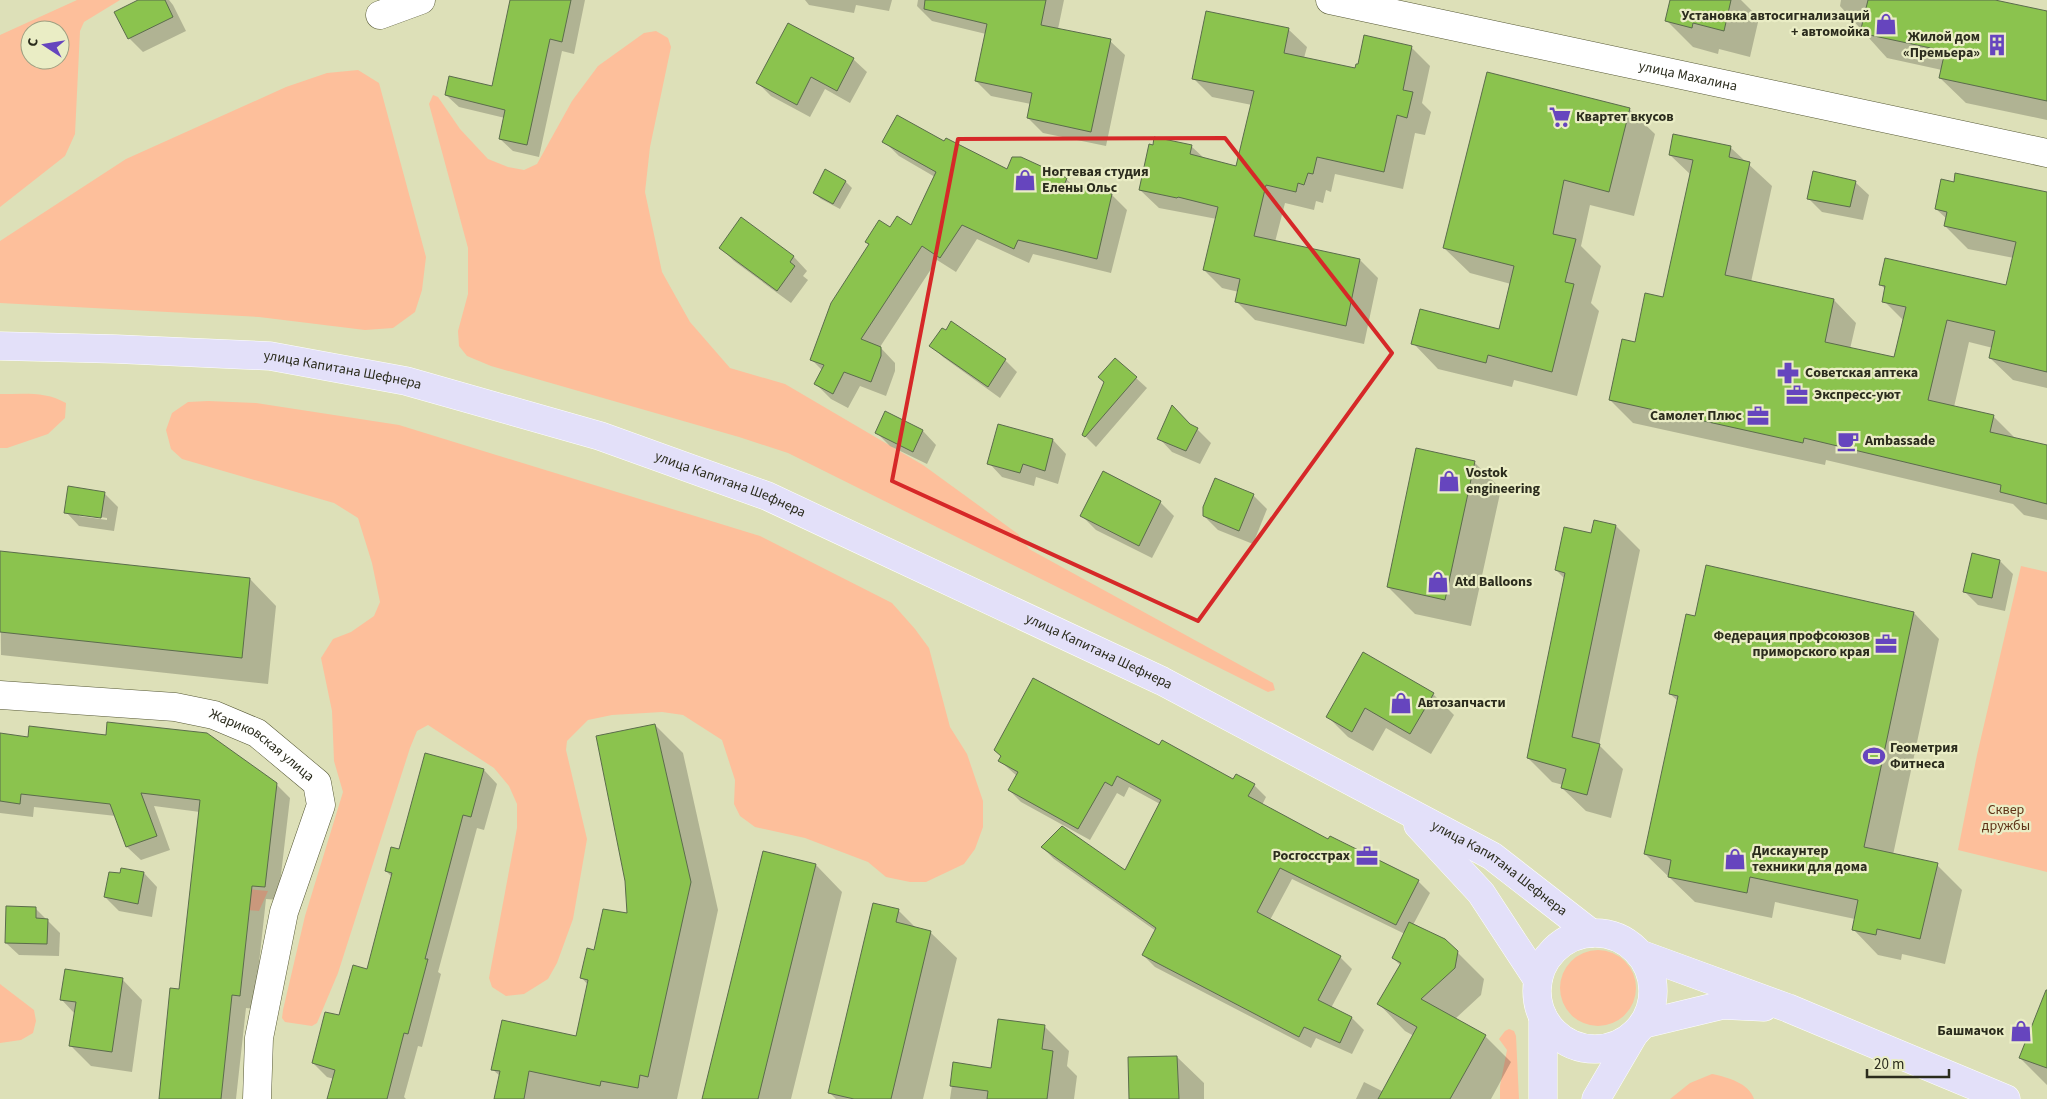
<svg xmlns="http://www.w3.org/2000/svg" width="2047" height="1099" font-family="'Source Sans 3',sans-serif">
<style>
.green{fill:#fdbf9b;fill-rule:evenodd}
.shadow{fill:#0003;fill-rule:evenodd}
.building{fill:#8bc34e;stroke:#5b6c4c}
.lines{fill:none;stroke-linecap:round;stroke-linejoin:round}
.minor-casing{stroke:#565835;stroke-width:29}
.major-casing{stroke:#fff;stroke-width:29}
.minor{stroke:#fff;stroke-width:28}
.major{stroke:#e3e0f9;stroke-width:28}
.marked{fill:none;stroke:#d62828;stroke-width:4;stroke-linejoin:round}
.labels{text-anchor:middle;dominant-baseline:central;stroke-width:4.5;stroke-linejoin:round;paint-order:stroke}
.poi-label{font-size:14px;font-weight:bold;fill:#2b2c1d;stroke:#eaedc5;text-anchor:start}
.street-label{font-size:14px;fill:#2b2c1d;stroke:#eaedc5}
.park-label{font-size:14px;fill:#5f3317;stroke:#eaedc5}
</style>
<rect width="100%" height="100%" fill="#dde0b8"/>
<!-- green -->
<path class="green" d="M77,0H120L84,22L80,31L75,134L65,156L0,207V35ZM30,30H60V60H30Z
M656,31L668,38L671,47L650,147L645,192L662,272L690,322L730,368L785,384L923,465L1018,534L1029,549L1273,683L1275,690L1268,692L788,453L739,437L491,366L467,356L459,346L458,331L468,294V248L429,104L433,95L438,97L460,129L488,159L508,167L524,170L537,164L572,101L598,66L644,33Z
M358,70L379,83L426,257L422,290L415,312L393,328L365,330L259,317L0,303V241L126,159L286,87L327,73Z
M0,394C23,394 46,391 66,403L65,418L48,434L7,448H0Z
M208,401L256,403L399,425L760,536L892,603L915,629L929,648L950,727L967,754L983,801V827L975,849L964,864L926,882H910L886,877L868,862L805,838L755,827L740,816L734,804L735,780L722,740L683,715L662,712L612,715L588,720L567,741L566,750L587,839L573,919L557,963L548,979L524,994L506,996L492,987L489,978L517,828V804L509,786L494,768L428,725L417,731L410,748L338,973L317,1023L312,1026L285,1022L282,1018L283,1010L305,916L343,792L334,761L332,711L321,658L333,639L351,632L374,616L380,602L372,563L358,518L334,503L182,459L171,449L166,430L172,413L188,402Z
M2021,566L2047,572V872L1958,850L1977,755Z
M226,887L268,891L259,911L224,908Z
M1560 988a38 38 0 1 1 76 0a38 38 0 1 1-76 0Z
M0,984L34,1010L36,1021L33,1033L21,1040L0,1043Z
M1509,1029L1514,1031L1516,1036L1519,1099H1500V1086L1507,1050L1499,1039L1505,1031Z
M1712,1074C1727,1077 1749,1083 1754,1099H1670L1690,1083Z"/>
<!-- shadow -->
<path class="shadow" d="M141,0H169L173,5L186,31L143,52L129,38Z
M511,0H585L574,54L562,51L539,157L513,151L500,139L505,118L459,107L446,95L493,87Z
M805,0H892L889,11L856,5L854,13L809,5Z
M918,0H1064L1058,29L1110,41L1125,55L1106,146L1043,133L1028,118L1031,104L991,96L976,81L986,34L932,21L917,6Z
M1671,0H1741L1759,18L1750,57L1719,49L1718,54L1693,47L1666,20Z
M1841,0H1989L2047,12V120L1966,103L1940,78L1942,70L1887,58L1840,6Z
M789,25L853,59L867,72L850,103L825,89L810,117L771,96L758,83Z
M1288,29L1307,47L1304,58L1356,70L1359,66L1365,37L1412,48L1430,66L1422,103L1431,112L1425,135L1415,133L1403,189L1335,174L1331,192L1326,190L1323,203L1316,201L1314,210L1285,203L1275,242L1360,260L1378,278L1364,344L1255,320L1237,302L1239,292L1222,288L1204,270L1217,219L1159,208L1140,190L1191,146L1205,159L1237,167L1252,105L1212,97L1194,79Z
M1629,109L1655,134L1634,216L1590,205L1581,246L1601,266L1591,303L1599,311L1577,396L1514,380L1512,387L1438,369L1413,343L1500,330L1511,284L1470,273L1444,248Z
M884,141L945,143L1008,170L1066,179L1074,186L1112,195L1127,210L1111,273L1033,254L1029,263L977,239L956,272L937,260L880,347L895,363V371L886,396L860,386L848,408L831,399L816,384L823,371L812,360L891,229L911,227L935,177L899,156Z
M1730,147L1772,186L1751,282L1834,300L1856,323L1850,349L1895,358L1904,321L1884,301L1886,290L1881,285L2007,287L2014,258L1968,249L1945,226L1947,219L1936,209L1954,183L2047,193V388L2013,380L1990,358L1993,348L1969,342L1954,407L1993,416L2016,439L2047,446V520L2024,515L2013,504L1826,460L1825,465L1633,423L1610,400L1636,344L1664,298L1691,175L1670,155Z
M825,170L846,182L852,188L840,209L821,199L814,193Z
M1855,182L1869,195L1863,220L1822,212L1808,198Z
M742,219L794,257L807,271L803,276L808,280L791,303L734,261L721,248Z
M952,323L1005,360L1017,372L1000,398L943,357L931,345L946,332Z
M1115,359L1147,388L1096,447L1084,435Z
M886,413L923,431L936,445L927,464L890,446L876,432Z
M1191,426L1197,429L1211,443L1200,464L1172,452L1159,438Z
M1053,440L1066,454L1058,484L1036,477L1034,486L1002,477L989,463Z
M1474,462L1501,489L1471,626L1415,614L1388,587Z
M104,493L118,507L114,531L79,526L66,512ZM79,514L107,518V520L79,516Z
M1253,495L1267,509L1253,544L1218,530L1204,516Z
M1160,502L1174,516L1152,558L1096,530L1082,516Z
M1595,522L1616,526L1640,550L1599,745L1623,769L1611,818L1586,811L1562,788L1563,785L1552,782L1528,758L1565,579L1556,570L1592,534Z
M0,552L250,579L276,606L268,684L1,655Z
M2000,561L2013,574L2005,611L1978,605L1964,591Z
M1914,613L1939,639L1893,855L1937,865L1962,890L1945,964L1902,954L1901,960L1878,955L1853,929L1855,919L1775,902L1772,918L1695,902L1645,854L1678,701L1670,694L1696,617Z
M1364,654L1433,694L1454,715L1431,754L1386,728L1373,751L1348,737L1328,717Z
M655,725L683,753L718,910L677,1099H495L500,1076L492,1069L577,1037L588,985L582,978L595,952L629,914Z
M0,734L276,784L290,798L278,900L266,899L254,1009L246,1008L236,1099H160L180,991L200,812L154,806L170,850L141,860L127,847L116,816L34,807L33,817L0,813Z
M1160,747L1234,781L1254,785L1266,797L1262,805L1329,840L1418,881L1430,893L1413,925L1457,952L1484,979L1481,995L1455,1019L1485,1036L1511,1062L1491,1099H1356L1364,1082L1384,1092L1414,1036L1405,1031L1379,1004L1400,965L1393,958L1405,934L1292,879L1270,920L1340,957L1352,969L1331,1008L1352,1018L1364,1030L1352,1054L1316,1038L1311,1048L1155,967L1143,955L1156,931L1054,859L1042,847L1126,872L1160,804L1129,787L1124,797L1117,793L1090,840L1021,802L1009,790L1017,776L1000,761Z
M426,754L484,770L497,784L484,830L477,828L438,972L441,974L422,1047L418,1046L404,1097L406,1099H328L334,1079L327,1077L313,1063L368,970L392,877L386,871L400,851Z
M816,865L842,892L791,1099H703Z
M144,873L157,887L152,917L119,911L105,897L121,875Z
M35,908L60,933L59,956L19,955L6,943Z
M898,910L917,929L930,932L957,958L923,1099H836L830,1093Z
M122,979L142,1000L132,1072L91,1066L71,1046L75,1014L61,999Z
M2047,1021V1085L2020,1058Z
M1044,1026L1069,1051L1067,1066L1077,1076L1074,1099H950L955,1064L992,1069Z
M1177,1057L1204,1083V1099H1130Z"/>
<!-- building -->
<path class="building" d="M138,0H165L173,17L128,39L114,12Z
M510,0H571L562,42L550,39L527,145L499,139L505,110L445,95L449,76L492,86Z
M925,0H1046L1041,25L1111,39L1091,132L1027,118L1032,93L975,81L987,24L924,9Z
M1670,0H1731L1724,31L1693,23L1692,28L1665,21Z
M1868,0H1995L2047,11V101L1939,78L1945,51L1860,33Z
M1206,11L1289,28L1284,53L1355,68L1356,64H1358L1364,35L1412,46L1403,90L1413,92L1407,118L1397,115L1384,172L1317,157L1313,174L1308,173L1304,185L1298,183L1296,192L1266,185L1254,236L1360,259L1346,326L1235,302L1240,279L1203,270L1218,207L1178,197L1177,198L1139,190L1149,144L1153,145L1154,137L1192,145L1190,154L1236,166L1254,91L1192,79Z
M788,23L854,58L837,91L811,77L797,105L756,83Z
M1487,72L1630,108L1609,192L1564,180L1553,234L1576,239L1565,282L1574,284L1552,372L1488,355L1486,363L1411,344L1420,309L1499,329L1514,266L1443,248Z
M897,115L944,141L946,138L1007,169L1012,157H1021L1067,178L1065,183L1112,194L1097,259L1018,240L1014,249L962,225L940,258L922,246L861,339L881,347V356L871,382L844,372L833,394L814,384L824,365L810,360L831,303L869,244L865,242L879,220L890,227L897,216L911,225L936,172L882,142Z
M1673,134L1731,146L1729,157L1750,162L1725,275L1834,299L1825,342L1894,357L1906,307L1882,302L1885,286L1879,285L1885,258L2006,285L2016,242L1944,226L1947,212L1935,209L1941,179L1954,182L1955,173L2047,192V372L1989,358L1995,331L1947,320L1928,400L1994,415L1990,432L2047,445V504L2000,492L2001,485L1804,438L1803,443L1609,400L1622,339L1635,342L1645,293L1663,297L1693,160L1669,155Z
M825,169L846,181L833,204L813,193Z
M1813,171L1856,181L1850,207L1807,199Z
M741,217L794,256L790,262L795,266L777,291L719,248Z
M951,321L1006,359L988,387L929,346L942,328L946,330Z
M1115,358L1137,377L1085,437L1082,435L1104,382L1098,377Z
M1172,405L1190,424L1198,428L1186,451L1157,439Z
M885,411L923,430L913,452L875,433Z
M998,424L1053,439L1045,471L1023,464L1020,473L987,464Z
M1416,448L1475,461L1445,600L1387,587Z
M1103,471L1161,501L1139,546L1080,516Z
M1215,478L1254,494L1239,531L1203,516V507Z
M68,486L105,492L101,518L64,513Z
M1594,520L1616,525L1572,737L1600,744L1587,795L1561,788L1566,769L1527,758L1565,573L1555,570L1564,527L1591,533Z
M0,551L250,578L242,658L0,632Z
M1972,553L2000,560L1992,598L1963,592Z
M1706,565L1914,612L1864,847L1938,863L1920,939L1877,929L1876,935L1852,930L1858,900L1750,877L1747,893L1668,877L1671,860L1644,854L1678,696L1669,694L1686,614L1695,616Z
M1363,652L1434,693L1410,734L1365,708L1352,732L1326,717Z
M1033,678L1159,745L1162,740L1233,779L1236,774L1255,784L1248,796L1328,839L1330,836L1419,880L1396,925L1280,868L1257,912L1341,956L1318,1000L1352,1017L1340,1043L1304,1027L1299,1037L1142,955L1156,928L1041,847L1062,826L1125,870L1161,800L1117,776L1112,786L1105,782L1078,829L1008,790L1018,772L998,761L1001,756L994,750Z
M107,722L207,733L277,783L265,887L252,886L240,996L232,995L221,1099H159L170,988L179,989L200,800L141,793L157,836L126,847L110,804L21,794L20,804L0,801V733L28,737L29,726L106,735Z
M655,724L691,882L648,1077L640,1075L638,1088L601,1081L600,1086L529,1071L524,1099H494L500,1071L491,1070L502,1020L576,1036L588,980L580,978L587,948L594,950L603,909L627,913L625,881L596,736Z
M425,753L484,769L471,817L463,815L425,959H428L408,1034L404,1033L387,1099H327L335,1070L312,1063L325,1012L339,1015L353,965L367,969L392,873L385,871L391,847L399,849Z
M763,851L816,864L785,989L758,1099H702Z
M121,868L144,872L138,904L104,897L109,872L120,873Z
M873,903L899,909L896,922L931,931L891,1099H854L828,1093Z
M6,906L36,907V918L48,919L47,944L5,943Z
M1409,922L1445,939L1458,951L1455,968L1421,999L1486,1035L1450,1099H1378L1417,1027L1377,1004L1401,963L1392,958Z
M65,969L123,978L112,1052L69,1046L76,1002L60,1000Z
M2046,990H2047V1068L2019,1058Z
M998,1019L1045,1025L1042,1049L1053,1051L1047,1099H987L988,1091L950,1086L953,1062L991,1068Z
M1177,1056L1179,1099H1129L1128,1057Z"/>
<g class="lines">
<!-- minor casing -->
<g class="minor-casing">
<g id="minor">
<path id="s1" d="M1330,0L2047,153"/>
<path d="M380,15L421,0"/>
<path id="s2" d="M0,695L175,707L214,715L257,733L317,783L321,805L284,912L259,1038L257,1099"/>
</g>
</g>
<!-- major casing -->
<g class="major-casing">
<g id="major">
<path id="s3" d="M0,346L116,349L270,356L406,381L600,436L767,496L1162,681L1492,856L1591,933"/>
<path d="M1418,825L1481,893L1538,980"/>
<circle cx="1595" cy="991" r="58"/>
<path d="M1640,954L1788,1008L2006,1099"/>
<path d="M1543,1017V1099"/>
<path d="M1644,1024L1723,1005L1764,1007"/>
<path d="M1596,1099L1633,1036"/>
</g>
</g>
<!-- minor -->
<use href="#minor" class="minor"/>
<!-- major -->
<use href="#major" class="major"/>
</g>
<!-- marked area -->
<path class="marked" d="M1225,138L1392,353L1198,621L892,481L958,139Z"/>
<!-- icons -->
<defs>
<g id="shop-bare" transform="scale(1.725)"><path d="M-5-2.5h2.3a2.7 3.5 0 0 1 5.4 0H5L5.5 6h-11ZM-1.5-2.5h3a1.5 2.3 0 0 0-3 0Z" fill="#6645be" stroke="#eaedc5" stroke-width="2.5" paint-order="stroke"/></g>
<g id="building-bare" transform="scale(1.725)"><path d="M-4-6H4V6H1V3H-1V6H-4ZM-2.5-4.3h1.7v1.8h-1.7ZM.8-4.3h1.7v1.8H.8ZM-2.5-1h1.7V.8h-1.7ZM.8-1h1.7V.8H.8Z" fill="#6645be" stroke="#eaedc5" stroke-width="2.5" paint-order="stroke"/></g>
<g id="supermarket-bare" transform="scale(1.725)"><path d="M-6-5.5h2.5l.6 2H6L4.5 2H-2.5L-4.4-4H-6ZM-1.5 3.2a1.3 1.3 0 1 0 .1 0ZM3 3.2a1.3 1.3 0 1 0 .1 0Z" fill="#6645be" stroke="#eaedc5" stroke-width="2.5" paint-order="stroke"/></g>
<g id="pharmacy-bare" transform="scale(1.725)"><path d="M-2-6h4v4h4v4h-4v4h-4v-4h-4v-4h4Z" fill="#6645be" stroke="#eaedc5" stroke-width="2.5" paint-order="stroke"/></g>
<g id="office-bare" transform="scale(1.725)"><path d="M-6-3h4V-5.5h4V-3h4V5H-6ZM-1-4.5V-3h2v-1.5ZM-6 0V1H6V0Z" fill="#6645be" stroke="#eaedc5" stroke-width="2.5" paint-order="stroke"/></g>
<g id="cafe-bare" transform="scale(1.725)"><path d="M-5.5-4.5H6V0H3Q3 3.5 0 3.5H-2.5Q-5.5 3.5-5.5 0ZM3-3.2v2h1.7v-2ZM-6 4.5H4V6H-6Z" fill="#6645be" stroke="#eaedc5" stroke-width="2.5" paint-order="stroke"/></g>
<g id="stadium-bare" transform="scale(1.725)"><path d="M0-5a6.5 5 0 1 0 0 10a6.5 5 0 1 0 0-10ZM-3.5-1.8h7v3.6h-7Z" fill="#6645be" stroke="#eaedc5" stroke-width="2.5" paint-order="stroke"/></g>
</defs>
<g fill-rule="evenodd">
<use href="#shop-bare" x="1886" y="24"/>
<use href="#building-bare" x="1997" y="45"/>
<use href="#supermarket-bare" x="1560" y="117"/>
<use href="#shop-bare" x="1025" y="180"/>
<use href="#pharmacy-bare" x="1788" y="373"/>
<use href="#office-bare" x="1797" y="395"/>
<use href="#office-bare" x="1758" y="416"/>
<use href="#cafe-bare" x="1848" y="441"/>
<use href="#shop-bare" x="1449" y="481"/>
<use href="#shop-bare" x="1438" y="582"/>
<use href="#office-bare" x="1886" y="644"/>
<use href="#shop-bare" x="1401" y="703"/>
<use href="#stadium-bare" x="1874" y="756"/>
<use href="#office-bare" x="1367" y="856"/>
<use href="#shop-bare" x="1735" y="859"/>
<use href="#shop-bare" x="2021" y="1031"/>
</g>
<g class="labels">
<!-- poi labels -->
<g class="poi-label">
<text x="1870" y="16" text-anchor="end">Установка автосигнализаций<tspan x="1870" dy="16">+ автомойка</tspan></text>
<text x="1980" y="37" text-anchor="end">Жилой дом<tspan x="1980" dy="16">«Премьера»</tspan></text>
<text x="1576" y="117">Квартет вкусов</text>
<text x="1042" y="172">Ногтевая студия<tspan x="1042" dy="16">Елены Ольс</tspan></text>
<text x="1805" y="373">Советская аптека</text>
<text x="1814" y="395">Экспресс-уют</text>
<text x="1742" y="416" text-anchor="end">Самолет Плюс</text>
<text x="1865" y="441">Ambassade</text>
<text x="1466" y="473">Vostok<tspan x="1466" dy="16">engineering</tspan></text>
<text x="1455" y="582">Atd Balloons</text>
<text x="1870" y="636" text-anchor="end">Федерация профсоюзов<tspan x="1870" dy="16">приморского края</tspan></text>
<text x="1418" y="703">Автозапчасти</text>
<text x="1890" y="748">Геометрия<tspan x="1890" dy="16">Фитнеса</tspan></text>
<text x="1752" y="851">Дискаунтер<tspan x="1752" dy="16">техники для дома</tspan></text>
<text x="1350" y="856" text-anchor="end">Росгосстрах</text>
<text x="2004" y="1031" text-anchor="end">Башмачок</text>
</g>
<!-- street labels -->
<g class="street-label">
<text stroke="none"><textPath href="#s1" startOffset="366">улица Махалина</textPath></text>
<text stroke="none"><textPath href="#s3" startOffset="344">улица Капитана Шефнера</textPath></text>
<text stroke="none"><textPath href="#s3" startOffset="749">улица Капитана Шефнера</textPath></text>
<text stroke="none"><textPath href="#s3" startOffset="1154">улица Капитана Шефнера</textPath></text>
<text stroke="none"><textPath href="#s2" startOffset="272">Жариковская улица</textPath></text>
<text stroke="none"><textPath href="#s3" startOffset="1610">улица Капитана Шефнера</textPath></text>
</g>
<!-- park labels -->
<g class="park-label">
<text x="2006" y="810">Сквер<tspan x="2006" dy="16">дружбы</tspan></text>
</g>
</g>
<!-- north arrow -->
<g transform="translate(45 45) rotate(282)"><circle r="24" fill="#eaedc5" stroke="#9ea082"/>
<path d="M0-4L9 19L0 12L-9 19Z" fill="#6645be"/>
<text y="-8" font-size="14" font-weight="bold" text-anchor="middle" fill="#2b2c1d">С</text>
</g>
<!-- scale -->
<path d="M1867 1069v8h82v-8" fill="none" stroke="#2b2c1d" stroke-width="2.5"/>
<text x="1874" y="1069" font-size="15" fill="#2b2c1d" stroke="#eaedc5" stroke-width="4" paint-order="stroke">20 m</text>
</svg>
